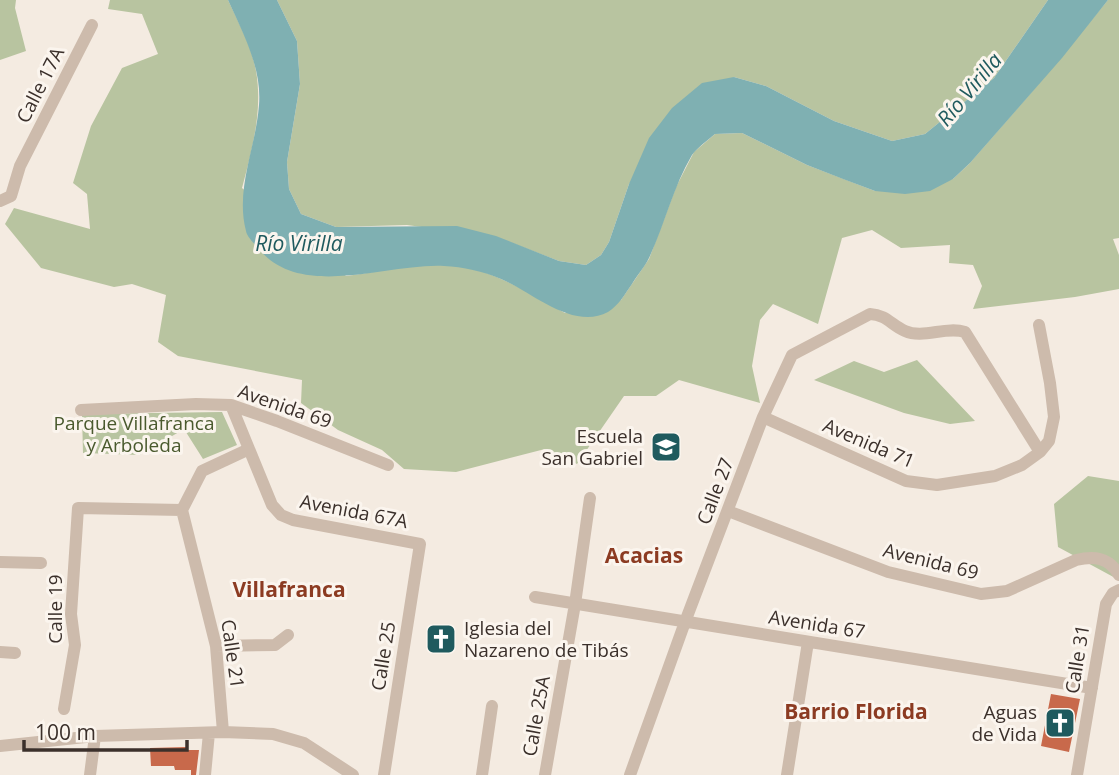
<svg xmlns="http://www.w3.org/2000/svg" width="1119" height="775" font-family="'Open Sans',sans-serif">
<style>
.green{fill:#b8c4a0}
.water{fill:#7fb0b2}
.building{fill:#c8694b}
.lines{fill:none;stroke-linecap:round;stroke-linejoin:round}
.minor{stroke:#cdbbac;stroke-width:12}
.labels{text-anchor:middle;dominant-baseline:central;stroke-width:6;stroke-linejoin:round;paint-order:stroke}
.street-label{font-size:19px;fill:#3b302b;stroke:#fbf5ee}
.park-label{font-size:19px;fill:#4a5a2e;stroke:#fbf5ee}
.poi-label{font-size:19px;fill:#3b302b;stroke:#fbf5ee;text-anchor:end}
.water-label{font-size:21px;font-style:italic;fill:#1f5a5e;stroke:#fbf5ee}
.neighbourhood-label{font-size:21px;font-weight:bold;fill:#8c3b22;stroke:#fbf5ee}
</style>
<rect width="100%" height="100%" fill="#f4ebe1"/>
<!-- green -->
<path class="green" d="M0,0H16L15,8L26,51L0,60Z
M110,0H228C238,22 252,46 256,71C263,111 252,150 242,188L346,276C382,271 423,261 460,266C497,272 532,295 565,313L621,300L649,259L676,187L694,152L715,134L742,133L807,165L875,191L953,179L969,164L1030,94L1108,0H1119V238L1113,239L1119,255V289L1075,297L973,309L982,286L973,265L949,263L950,245L901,248L872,230L842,238L818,324L773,304L760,320L752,366L760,403L679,380L656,396H624L577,464L545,449L456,472L404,469L382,450L338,430L301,403L302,380L178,356L158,342L166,295L132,284L114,287L41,268L5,224L14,208L90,229L87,194L73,183L91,126L122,68L158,54L142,14L108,9Z
M277,0H1048L994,78L925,134L892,141L834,121L766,86L734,77L629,184L609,242L601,255L586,265L559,261L496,237L407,225L336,227L301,214L289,189L287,162L300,84L297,41Z
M917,360L975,421L950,424L904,413L814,380L854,361L884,372Z
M222,412L237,445L203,459L184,429L140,455L83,453L82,414Z
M1088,476L1119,481V580L1058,547L1054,504Z"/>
<!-- water -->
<path class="water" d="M228,0H277L297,41L300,84L287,162L289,189L301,214L336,227L457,226L496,236L559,261L586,265L601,255L609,242L629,184L649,138L672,108L702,83L734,77L766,86L834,121L892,141L925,134L994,78L1048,0H1108L1062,58L970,163L953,179L930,191L905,194L875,191L843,179L807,165L742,133L715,134C708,140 698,147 692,155C673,187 665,224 649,258C645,267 637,275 632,284C625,294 619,305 608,312C573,331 531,291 501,279C483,271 463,267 444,266C387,263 300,301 258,248C254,243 247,237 246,231C235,189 256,147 259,105C262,68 243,33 228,0Z"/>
<!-- building -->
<path class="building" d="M1051,694L1080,699L1069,752L1041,746Z
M186,747L187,750H199L196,775H191V770H175L174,766H151L150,748Z"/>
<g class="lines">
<!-- minor -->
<path class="minor" d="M0,201L11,196L20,166L92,25
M231,405L272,505L281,515L293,520L420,544L384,775
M81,410L196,404L231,405L277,421L388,465
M763,417L906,481L937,485L995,476L1022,465L1040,452L1049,441L1054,417L1050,383L1039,325
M728,511L888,572L981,594L1007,591L1076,560C1094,556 1109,557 1119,575
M0,562L41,563
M535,597L1092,688
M216,646L275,645L288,635
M0,652L15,653
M64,709L75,645L71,614L78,508L182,510
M223,732L216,646L182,510L202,471L247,450
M0,746L95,736L223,732L273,734L304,743L353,775
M90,775L95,736
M205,775L209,733
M482,775L492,706
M545,775L575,604L590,498
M630,775L685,622L763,417L792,355L870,314C887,315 891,325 905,331C923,339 946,326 965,332L1040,452
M787,775L808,642
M1077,775L1106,604L1113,593L1119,590"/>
</g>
<!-- icons -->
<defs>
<g id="school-square" transform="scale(1.575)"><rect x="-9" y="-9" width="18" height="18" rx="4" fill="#1f5a5e" stroke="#fbf5ee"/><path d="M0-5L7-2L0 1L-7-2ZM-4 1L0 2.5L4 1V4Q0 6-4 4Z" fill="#fff"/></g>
<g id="church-square" transform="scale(1.575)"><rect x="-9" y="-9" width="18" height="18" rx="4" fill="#1f5a5e" stroke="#fbf5ee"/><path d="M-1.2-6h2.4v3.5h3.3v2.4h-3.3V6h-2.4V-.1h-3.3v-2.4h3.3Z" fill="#fff"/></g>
</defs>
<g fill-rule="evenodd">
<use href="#school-square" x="666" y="447"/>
<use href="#church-square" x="441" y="639"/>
<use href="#church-square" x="1060" y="723"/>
</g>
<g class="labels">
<!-- street labels -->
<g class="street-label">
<text transform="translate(40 85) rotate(-63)">Calle 17A</text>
<text transform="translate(285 406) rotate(19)">Avenida 69</text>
<text transform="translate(869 443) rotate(23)">Avenida 71</text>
<text transform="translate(715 491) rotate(-69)">Calle 27</text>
<text transform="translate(354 511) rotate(11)">Avenida 67A</text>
<text transform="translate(931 561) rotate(14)">Avenida 69</text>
<text transform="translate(55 609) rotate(-90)">Calle 19</text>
<text transform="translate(817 624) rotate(9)">Avenida 67</text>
<text transform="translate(233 654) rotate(82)">Calle 21</text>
<text transform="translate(383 656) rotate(-81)">Calle 25</text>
<text transform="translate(1077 659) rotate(-81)">Calle 31</text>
<text transform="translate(536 716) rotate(-80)">Calle 25A</text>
</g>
<!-- park labels -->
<g class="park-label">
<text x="134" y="423">Parque Villafranca<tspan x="134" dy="22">y Arboleda</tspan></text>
</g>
<!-- poi labels -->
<g class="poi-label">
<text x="643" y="436">Escuela<tspan x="643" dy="22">San Gabriel</tspan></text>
<text x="464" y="628" text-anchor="start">Iglesia del<tspan x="464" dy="22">Nazareno de Tibás</tspan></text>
<text x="1037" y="712">Aguas<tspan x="1037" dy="22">de Vida</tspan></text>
</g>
<!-- water labels -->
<g class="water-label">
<text transform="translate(969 89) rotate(-50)">Río Virilla</text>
<text x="299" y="243">Río Virilla</text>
</g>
<!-- neighbourhood labels -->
<g class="neighbourhood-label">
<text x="644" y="555">Acacias</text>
<text x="289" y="589">Villafranca</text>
<text x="856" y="711">Barrio Florida</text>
</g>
</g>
<!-- scale -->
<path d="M24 740v10h163v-10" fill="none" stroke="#3b302b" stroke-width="3.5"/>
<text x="35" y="740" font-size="21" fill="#3b302b" stroke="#fbf5ee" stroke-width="5" paint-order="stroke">100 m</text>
</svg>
